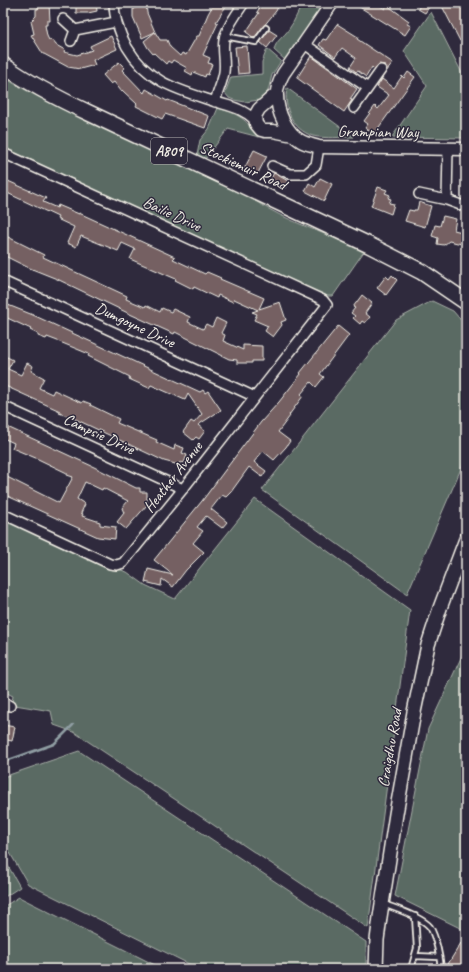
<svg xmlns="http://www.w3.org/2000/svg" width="469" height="972" font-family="Caveat,sans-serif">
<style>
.green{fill:#5a6b64;stroke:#a7aea6}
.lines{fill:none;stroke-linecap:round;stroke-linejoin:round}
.stream{stroke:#909ea3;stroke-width:2.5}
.building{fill:#746062;stroke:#f4f1e8}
.service-casing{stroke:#f4f1e8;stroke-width:8}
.minor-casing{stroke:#f4f1e8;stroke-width:12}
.tertiary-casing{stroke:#f4f1e8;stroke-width:15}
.secondary-casing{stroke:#f4f1e8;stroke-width:16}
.primary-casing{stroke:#f4f1e8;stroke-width:18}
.service{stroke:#2f2a3d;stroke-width:4.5}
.minor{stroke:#2f2a3d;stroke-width:9}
.tertiary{stroke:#2f2a3d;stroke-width:12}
.secondary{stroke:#2f2a3d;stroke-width:13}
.primary{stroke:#2f2a3d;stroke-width:15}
.labels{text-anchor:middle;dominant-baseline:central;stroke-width:3;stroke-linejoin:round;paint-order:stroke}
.shield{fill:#2f2a3d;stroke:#b9b5b5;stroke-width:1}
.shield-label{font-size:15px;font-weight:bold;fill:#f4f1e8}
.street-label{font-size:16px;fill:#f4f1e8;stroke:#2f2a3d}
</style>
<rect width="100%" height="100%" fill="#2f2a3d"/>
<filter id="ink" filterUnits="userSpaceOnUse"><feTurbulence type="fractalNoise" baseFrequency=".025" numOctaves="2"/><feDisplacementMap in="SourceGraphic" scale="8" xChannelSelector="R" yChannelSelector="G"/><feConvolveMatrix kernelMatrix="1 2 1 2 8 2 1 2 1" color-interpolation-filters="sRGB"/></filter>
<g filter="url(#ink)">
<!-- green -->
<path class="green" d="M303,3H325L285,60L274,50C276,40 284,37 289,29C295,21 298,11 303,3Z
M431,12L466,81V138L392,137L427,86L404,51Z
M267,49L281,61L272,75L268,91L259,100L245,102L234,100L229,98L225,93L231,77L262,74V62Z
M3,76L13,83L46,101L252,199C287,222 327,234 365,250L333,296H323L3,148Z
M287,88L354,137C341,137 326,139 313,136C293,130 283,108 287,88Z
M218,108C241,115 244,118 259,137L228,129L205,159L197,155L200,140L209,129Z
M432,301L453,311L466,326V457L407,594L262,490L396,320Z
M255,499L410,610L368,928L74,732L54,725L51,711L15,705L12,701L13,696L7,693L3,695V518L100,563L127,572L145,585L175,599Z
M466,647V931L395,896L428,729Z
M79,751L366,942V969H199L28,884L3,841V777Z
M3,857L20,887L3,898Z
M19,897L163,969H3V907Z"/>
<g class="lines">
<!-- stream -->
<path class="stream" d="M3,762L54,744L73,725"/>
</g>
<!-- building -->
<path class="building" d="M39,3H49L50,21H47V25H45L47,36L49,40L53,41L56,45L65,50L64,52L77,55L92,50L90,46L111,36L117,49L93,60L95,65L80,69L68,67L44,54H43L31,35L34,34L31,21L36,16V9H38Z
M76,3H96L97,11L88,13H76Z
M134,3H146L147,13L155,32L142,38L133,17V9H135Z
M214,3H228L216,22L218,23L203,55L210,58L208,63L212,64L208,75L206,74L205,77L193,72L192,75L185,71L187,68L173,60L171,63L168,61L166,64L154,53L153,54L148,48L144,41L155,32L160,40H167L170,47L180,56L182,53L186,55L197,36H199L208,14Z
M263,3H280L276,11L254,38L246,32L259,13L257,12Z
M353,3H376L385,9L387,5L409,21L407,24L411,26L405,35Z
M421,3H432L425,13L418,9Z
M448,3H455L458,8L466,4V38L460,41L442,6Z
M337,24L358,37L357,39L393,63L386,72L387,68L385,65L379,64L374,69L372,67L366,77L358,71L356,72L350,67L356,58L342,48L335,57L319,45L323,39L326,40Z
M269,30L277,35L267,48L260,42Z
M247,46L249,73L238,74L235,47Z
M311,56L357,89L350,99L352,100L344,112L297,78Z
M119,62L125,68L122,70L144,93L146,89L167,101L168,100L209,116L205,128L165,114L162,119L136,106L137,104L123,91L122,92L114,82L111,84L103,75Z
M408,72L415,77L374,134L365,128L368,124L364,121L375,106L378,109L389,95L377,87L382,79L394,88L402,76L404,78Z
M254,150L267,156L257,175L244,169Z
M274,173L288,181L285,188L270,180Z
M320,178L332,184L324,201L305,191L309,183L315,187Z
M8,181L46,198L43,202L57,208L58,205L79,214V213L175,257L173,259L205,274L207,272L221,278L220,279L264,298L259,309L280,302L286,320L281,322L282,325L273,337L265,331L268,326L254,320L257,314L252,312L258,310L234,299L233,302L218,295L217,298L194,287L193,289L175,280L176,279L130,259L135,249L122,243L118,251L81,236L76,247L67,243L74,227L57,219L58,217L3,191Z
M378,187L387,190L385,193L390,195L388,198L391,199L389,203L394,204L391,214L371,206Z
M419,202L431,206L425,227L405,221L409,210L414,211V210H417Z
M443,216L456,219L454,230L466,233V245L449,241L444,245L437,244L438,238L432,236L435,225L440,226Z
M8,237L44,255L43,257L127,296L126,299L145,307L146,305L160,312L162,308L171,312L173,309L190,317L188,322L203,329L206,324L212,327L216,318L226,323L221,333L225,335L223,341L243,350V345L262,346V361H252V363H237V360L229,359L175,332L174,334L132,315L57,279L27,267L3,255V240Z
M392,275L397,280L386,295L377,288L386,276L389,279Z
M362,295L372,303L365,313L370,317L365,323L362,321L360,324L353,318L355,316L351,313L355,308L353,307Z
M3,303L33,315L200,392L203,390L205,393L208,391L221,410L198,425L205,431L199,439L196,437L193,440L183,432L191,421L194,423L202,414L188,394L185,400L151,385L149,388L129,379L130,377L88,356L89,354L55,340L47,337L46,339L38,336V334L30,330L31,329L3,316Z
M338,326L349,335L320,374L324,377L316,387L311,382L301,394L303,396L289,415L290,416L278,432L290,441L286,447L274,460L263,451L254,462L266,471L262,477L249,467L231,492L226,497L222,495L211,509L227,522L222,528L206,516L197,527L203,531L193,543L204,552L186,570L173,587L162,579L161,586L145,582L148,569L173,575L154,560L202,501L261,422L279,402L301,374L300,373Z
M3,355L13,360L8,369L21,375L27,363L33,366L31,371L44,378L39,388L52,394L54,390L82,403L83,401L91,404L90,405L119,419L117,423L157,440L156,442L174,450L175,445L184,448L182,453L187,455L184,463L180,462L179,465L164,461L73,418L59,413L60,411L3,385Z
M3,425L94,467L136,488H140V492H147V505L126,529L117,522L124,513L122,508L128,501L103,488L102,490L85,482L77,499L85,504L81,513L83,514L82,516L100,522V525L116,527L115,539L98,537L3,494V475L59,503L73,477L67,475V473L38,459L12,448L14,443L3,438Z
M3,725L15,727L12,741L3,739Z
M461,943L466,947V969H445Z"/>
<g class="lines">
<!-- service casing -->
<g class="service-casing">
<path id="service" d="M225,36L256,42L266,28
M383,904C395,908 422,917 430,927C436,937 440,957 441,969
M415,956L439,957
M411,969L417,948L415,916"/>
</g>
<!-- minor casing -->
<g class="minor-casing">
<path id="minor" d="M114,3C114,18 120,34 127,47C148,83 179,90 216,102C233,107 241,108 255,120
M63,19L75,30L116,22
M71,41L75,30
M303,43L368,88
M215,102C217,93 223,81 224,72C226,60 221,47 225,35C229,24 237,13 244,3
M354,108L381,70
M3,153L323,300L327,305L183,489L123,563L117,565L110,564L3,514
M272,166L290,174H306L316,165L319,147
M419,194L447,200L466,207
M447,200L448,149
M3,281L255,397
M3,406L183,489
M3,702L10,706"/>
</g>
<!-- tertiary casing -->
<g class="tertiary-casing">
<path id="tertiary" d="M332,3L283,74C280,80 276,88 277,95C277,112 286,132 301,141C306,144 313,145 319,147L466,149
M276,94L259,109L255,116L256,124L261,130L265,131H273L293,135"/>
</g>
<!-- secondary casing -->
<g class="secondary-casing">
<path id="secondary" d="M376,969L377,940L380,917L396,814L414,712L428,645L440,608L466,539"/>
</g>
<!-- primary casing -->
<g class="primary-casing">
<path id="primary" d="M3,65C30,84 59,99 89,113L369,245L422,272L466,302"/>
</g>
<!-- service -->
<use href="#service" class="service"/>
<!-- minor -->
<use href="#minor" class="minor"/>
<!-- tertiary -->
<use href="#tertiary" class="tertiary"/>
<!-- secondary -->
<use href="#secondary" class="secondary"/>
<!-- primary -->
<use href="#primary" class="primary"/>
</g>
</g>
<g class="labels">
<!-- shield labels -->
<rect class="shield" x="151" y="138" width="36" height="26" rx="3"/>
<g class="shield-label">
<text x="169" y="151">A809</text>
</g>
<!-- street labels -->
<g class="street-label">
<text transform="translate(378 132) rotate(1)">Grampian Way</text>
<text transform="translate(243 166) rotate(25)">Stockiemuir Road</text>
<text transform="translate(172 214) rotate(25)">Bailie Drive</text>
<text transform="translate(135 325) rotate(25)">Dumgoyne Drive</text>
<text transform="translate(99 434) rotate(25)">Campsie Drive</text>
<text transform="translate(173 477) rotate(-52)">Heather Avenue</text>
<text transform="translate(390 748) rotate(-80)">Craigdhu Road</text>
</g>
</g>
<!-- margin -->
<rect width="469" height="972" fill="none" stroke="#2f2a3d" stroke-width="16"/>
<rect x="8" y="8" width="453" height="956" fill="none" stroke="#f4f1e8" stroke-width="1.5" filter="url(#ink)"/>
</svg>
